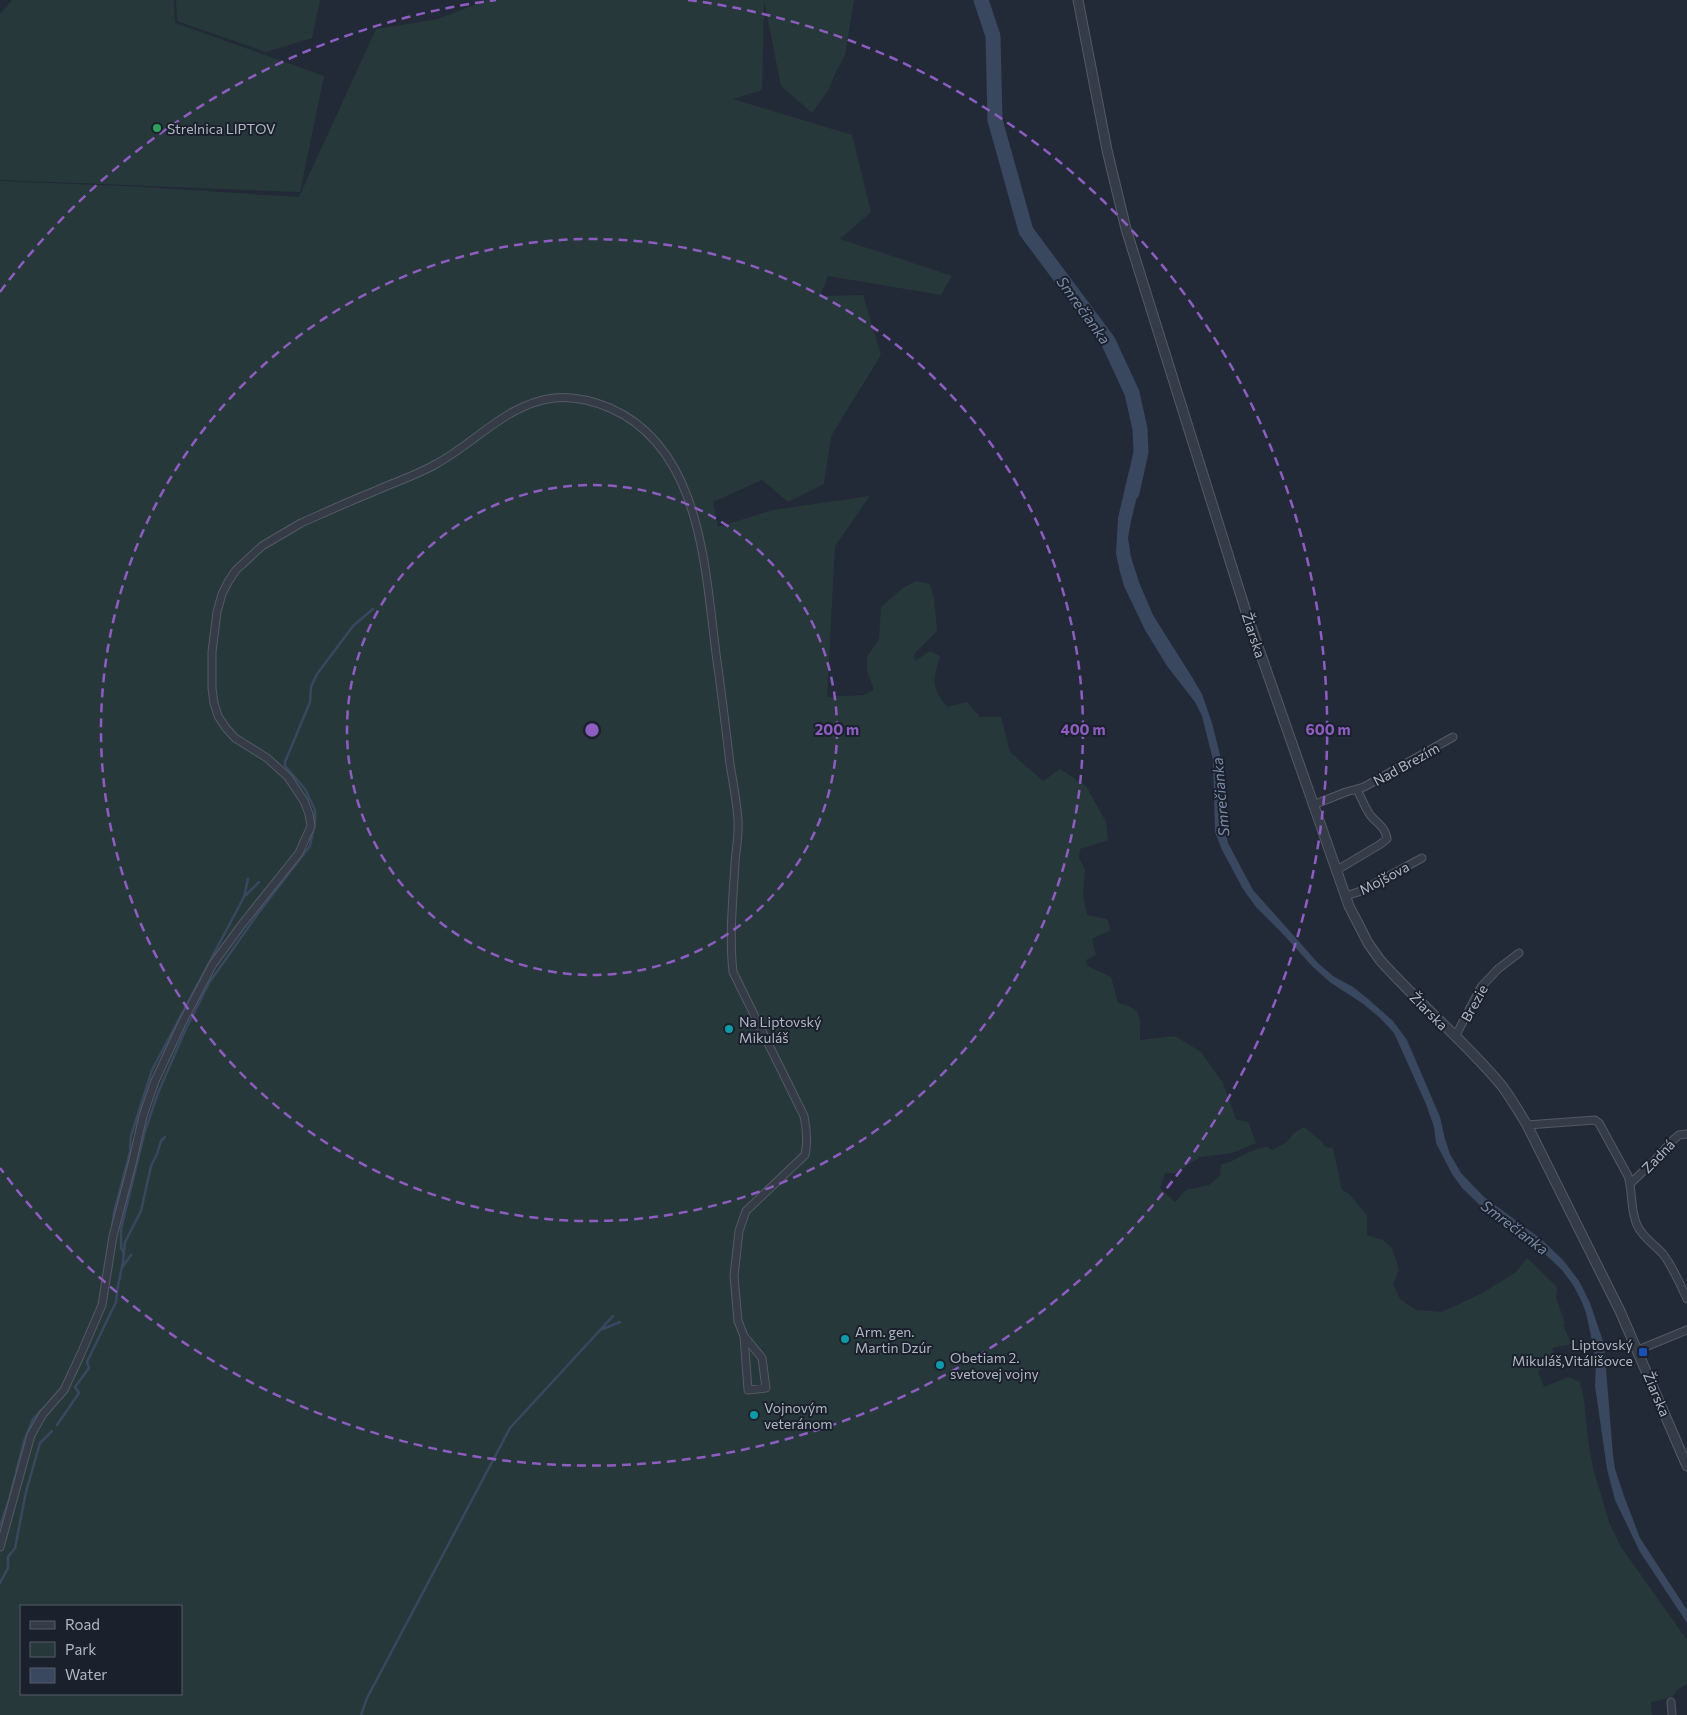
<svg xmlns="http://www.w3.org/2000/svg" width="1687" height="1715" font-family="Commissioner,sans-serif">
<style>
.green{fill:#27383a;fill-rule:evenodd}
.water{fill:#39475f}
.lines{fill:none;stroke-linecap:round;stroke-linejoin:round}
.stream{stroke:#39475f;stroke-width:2.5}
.river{stroke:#39475f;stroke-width:15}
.minor-casing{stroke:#535a65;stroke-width:9}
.tertiary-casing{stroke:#535a65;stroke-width:11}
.minor{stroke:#363c47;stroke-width:7}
.tertiary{stroke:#363c47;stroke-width:9}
.ring{fill:none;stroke:#8e5dc1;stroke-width:2.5;stroke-dasharray:9 6}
.leisure-dot{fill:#2e9e5b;stroke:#1b212c;stroke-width:2}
.culture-dot{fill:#0f9aa8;stroke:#1b212c;stroke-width:2}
.transit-dot{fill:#1a4fb4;stroke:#1b212c;stroke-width:2}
.labels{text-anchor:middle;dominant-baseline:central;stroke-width:4;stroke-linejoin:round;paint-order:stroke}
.poi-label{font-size:14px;fill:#b0b7c4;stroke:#1b212c;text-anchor:start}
.street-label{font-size:14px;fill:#b0b7c4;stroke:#1b212c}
.water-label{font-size:15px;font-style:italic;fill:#7b8caa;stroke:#1b212c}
.centre{fill:#8e5dc1;stroke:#1b212c;stroke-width:2.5}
.ring-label{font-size:15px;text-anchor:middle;font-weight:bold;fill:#8e5dc1;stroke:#1b212c;stroke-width:4;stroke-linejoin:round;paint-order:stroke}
</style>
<rect width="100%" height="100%" fill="#222a37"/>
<!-- green -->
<path class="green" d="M12,0H174L175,23L324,76L300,192L0,180V14Z
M176,0H320L312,38L266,52L177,21Z
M487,0H854L845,55L835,74L829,89L812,113L781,86L764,0L762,90L733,99L852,135L871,212L840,239L952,276L941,295L828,276L820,296L863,295L881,355L831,436L824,484L788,502L762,480L713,502L718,527L773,510L870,496L835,546L827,697L863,695L874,690L867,671V657L879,639L881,607L903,588L916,581L930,584L934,599L937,631L914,654L915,661L930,651L940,656C933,681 930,685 947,707L967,702L980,717H1001L1010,752L1043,781L1060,769L1086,786L1106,822L1108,840L1080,849L1079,858L1085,869L1083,895L1087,915L1107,919L1111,930L1092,939L1096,955L1086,960L1087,966L1111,977L1118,1003C1144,1009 1140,1017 1140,1040L1175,1036L1201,1052L1223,1083L1236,1119L1248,1122L1256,1143L1232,1153L1200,1157L1176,1173H1165L1160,1188L1175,1202L1186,1190L1209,1185L1220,1176L1221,1165C1237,1161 1250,1148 1267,1147L1272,1150L1287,1142L1294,1133L1304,1127L1320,1140L1325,1147L1333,1148L1342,1190L1349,1194L1367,1215V1235L1383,1240L1392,1248L1399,1270L1393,1284L1400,1299L1416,1310L1442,1312L1481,1294L1516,1272L1527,1258L1557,1287L1556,1298L1565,1323L1563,1324L1571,1344L1552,1348L1555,1357L1538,1371L1544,1387L1569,1377L1580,1382L1584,1400L1588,1439L1593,1468L1609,1522L1621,1547L1687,1640V1684L1677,1690L1672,1697L1651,1702L1652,1715H0V181L126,186L299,197L376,29L438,19ZM21,1606H181V1694H21Z"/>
<!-- water -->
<path class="water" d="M1129,471L1142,476L1131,521L1128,538L1131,557L1139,582L1153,615L1192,677L1202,694L1212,723L1220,755L1223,817L1228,843L1253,890L1318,963L1333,976L1353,987L1367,998L1393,1021L1407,1040L1440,1117L1445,1139L1450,1154L1461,1173L1483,1196L1541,1239L1563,1260L1579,1281L1590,1303L1604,1344L1613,1455L1615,1469L1624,1496L1640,1538L1687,1610V1623L1640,1552L1615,1500L1607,1469L1595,1386L1596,1359L1586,1313L1581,1300L1573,1285L1562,1270L1546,1255L1535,1245L1489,1214L1462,1188L1452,1174L1436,1143L1434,1127L1426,1104L1394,1033L1380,1018L1362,1003L1331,983L1313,967L1280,931L1256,907L1243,889L1222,850L1215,832L1213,760L1202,716L1195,702L1167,666L1145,630L1124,586L1120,572L1116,554L1118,518Z"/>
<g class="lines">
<!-- stream -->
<path class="stream" d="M246,895L259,882
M130,1149L131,1136L152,1070L244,897L248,879
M112,1230L114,1212L131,1148
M124,1253L121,1248V1229L145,1131L158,1093L184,1033L209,983L257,915L310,846L315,823V810L305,789L285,766V762L310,702L311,687L317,674L353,626L373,609
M123,1266L131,1255
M603,1329L620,1322
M57,1425L79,1393L75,1387L89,1368L87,1362L116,1302L118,1286L123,1262L125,1242L141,1211L151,1166L157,1154L161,1141L165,1137
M0,1526L9,1500L24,1441L33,1419L54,1397
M0,1583L8,1568V1557L15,1548L26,1492L40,1443L52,1431
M361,1715L367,1698L510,1428L613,1316"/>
<!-- river -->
<path class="river" d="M981,0L993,36L995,120L1026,231L1108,341L1132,393L1140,429L1141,452L1132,493"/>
<!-- minor casing -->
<g class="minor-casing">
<path id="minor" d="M1313,805L1346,792L1364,787L1453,737
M1337,870L1379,845L1387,839C1386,828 1377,823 1371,816C1365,809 1362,798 1357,790
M1346,896L1361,891L1422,858
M1455,1037L1481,987L1498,969L1519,953
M1527,1125L1595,1120L1599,1123L1628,1176C1633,1192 1630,1209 1637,1225C1643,1238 1654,1244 1663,1254C1673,1267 1680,1284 1687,1299
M1631,1183L1655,1160L1673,1140L1679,1135L1687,1134
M1638,1350L1687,1330
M0,1547L31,1435L43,1414L64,1390L80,1356L102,1305L113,1236L132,1164L143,1116L155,1081L182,1023L213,964L243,923L299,853L311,826L309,814L304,801L288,777L267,758L235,738L226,728L218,716L214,703L212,688V652L217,612L222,594L228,582L236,570L262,546L301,523C326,512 350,501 375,491C395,482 417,475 436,464C475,443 508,403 554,398C573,396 593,401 610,408C704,449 705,575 717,661C722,696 726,730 730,764C733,783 737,802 738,821C739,835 736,849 735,863C733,899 729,936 733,972L804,1116C807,1130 808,1141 805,1155L746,1211L739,1231L734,1276L738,1321L744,1336L748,1390L766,1388L762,1358L744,1336
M1671,1702L1672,1715"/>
</g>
<!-- tertiary casing -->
<g class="tertiary-casing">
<path id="tertiary" d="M1078,0L1107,150L1126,229L1247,615L1349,906L1368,943L1380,960C1419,1004 1465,1041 1502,1086C1511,1098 1519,1112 1527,1125L1620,1311L1687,1466"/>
</g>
<!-- minor -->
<use href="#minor" class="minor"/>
<!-- tertiary -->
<use href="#tertiary" class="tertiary"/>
</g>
<!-- distance rings -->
<g class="ring">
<circle cx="592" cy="730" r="245"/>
<circle cx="592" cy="730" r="491"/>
<path d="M0 292A736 736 0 0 1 496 0M688 0A736 736 0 1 1 0 1168"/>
</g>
<!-- markers -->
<circle class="leisure-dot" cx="157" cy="128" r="5"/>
<g class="culture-dot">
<circle cx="729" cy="1029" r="5"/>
<circle cx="845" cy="1339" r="5"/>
<circle cx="940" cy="1365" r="5"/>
<circle cx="754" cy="1415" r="5"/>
</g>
<rect class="transit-dot" x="1638" y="1347" width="10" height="10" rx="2.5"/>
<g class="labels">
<!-- poi labels -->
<g class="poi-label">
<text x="167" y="128">Strelnica LIPTOV</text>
<text x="739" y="1021">Na Liptovský<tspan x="739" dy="16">Mikuláš</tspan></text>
<text x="855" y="1331">Arm. gen.<tspan x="855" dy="16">Martin Dzúr</tspan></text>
<text x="1633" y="1344" text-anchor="end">Liptovský<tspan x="1633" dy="16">Mikuláš,Vitálišovce</tspan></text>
<text x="950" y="1357">Obetiam 2.<tspan x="950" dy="16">svetovej vojny</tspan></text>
<text x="764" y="1407">Vojnovým<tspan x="764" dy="16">veteránom</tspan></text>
</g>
<!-- street labels -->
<g class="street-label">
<text transform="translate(1254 635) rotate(72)">Žiarska</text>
<text transform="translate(1406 764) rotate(-29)">Nad Brezím</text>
<text transform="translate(1384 878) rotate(-28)">Mojšova</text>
<text transform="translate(1474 1003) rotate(-61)">Brezie</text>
<text transform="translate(1429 1011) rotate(45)">Žiarska</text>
<text transform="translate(1658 1156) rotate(-46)">Zadná</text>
<text transform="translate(1657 1394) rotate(67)">Žiarska</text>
</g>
<!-- water labels -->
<g class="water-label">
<text transform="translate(1084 310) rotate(54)">Smrečianka</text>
<text transform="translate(1220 797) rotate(-95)">Smrečianka</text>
<text transform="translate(1515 1227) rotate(37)">Smrečianka</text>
</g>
</g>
<circle cx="592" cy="730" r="8" class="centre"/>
<g class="ring-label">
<text x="837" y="735">200 m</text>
<text x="1083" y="735">400 m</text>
<text x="1328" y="735">600 m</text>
</g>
<!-- legend -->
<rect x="20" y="1605" width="162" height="90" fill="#1b212c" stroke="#575d69"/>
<rect x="30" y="1621" width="25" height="8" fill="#363c47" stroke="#575d69"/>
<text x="65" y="1630" font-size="15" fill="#b0b7c4">Road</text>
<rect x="30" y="1642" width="25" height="15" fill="#27383a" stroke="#575d69"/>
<text x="65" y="1655" font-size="15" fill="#b0b7c4">Park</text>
<rect x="30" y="1668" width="25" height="15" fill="#39475f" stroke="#575d69"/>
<text x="65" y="1680" font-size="15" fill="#b0b7c4">Water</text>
</svg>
